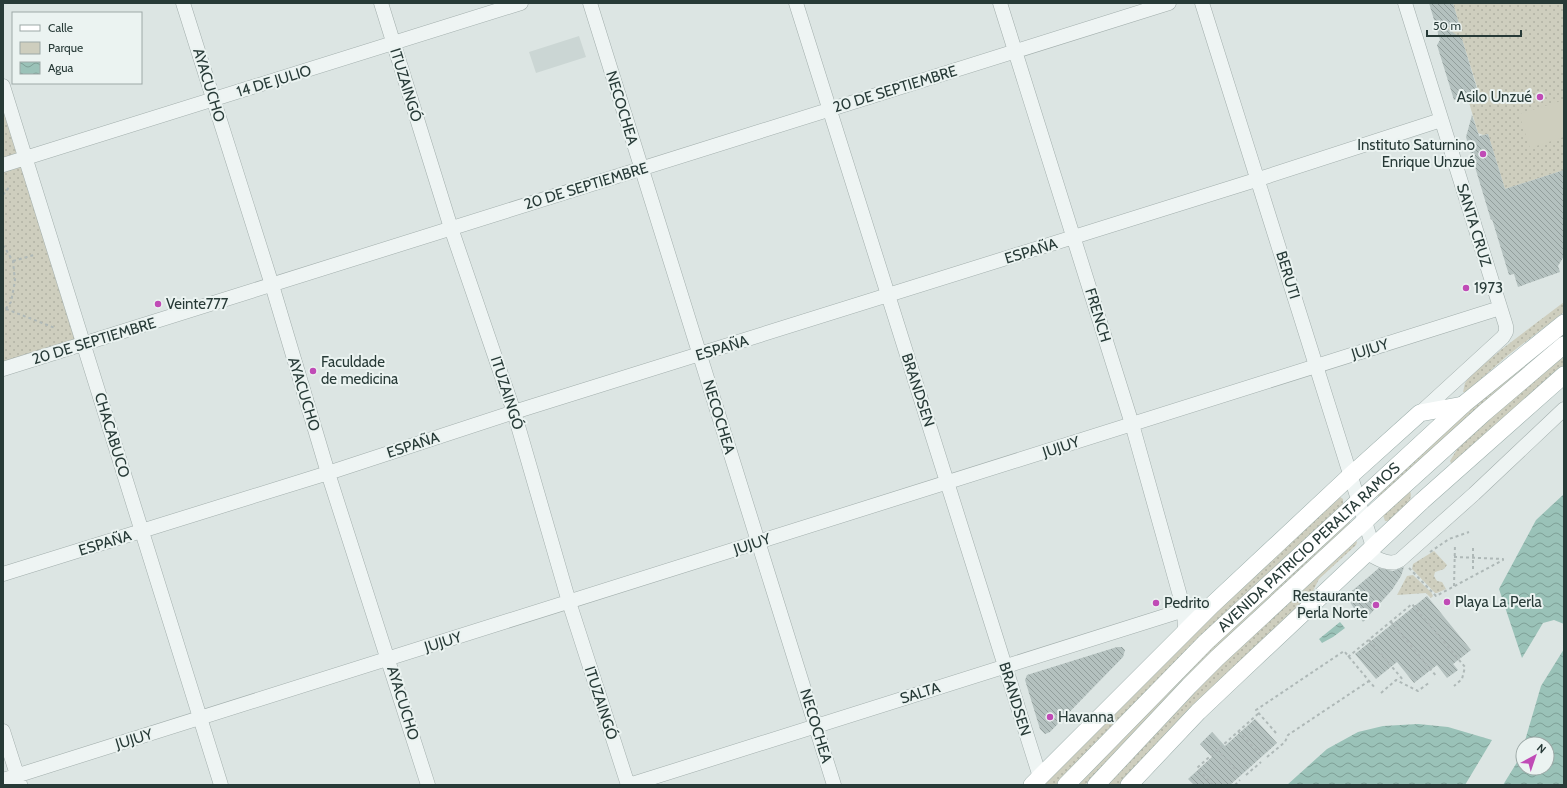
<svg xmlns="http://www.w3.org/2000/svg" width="1567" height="788" font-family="Cabin,sans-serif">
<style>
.built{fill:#cbd6d4}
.green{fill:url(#green-dots)}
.pitch{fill:#cecebe}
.water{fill:url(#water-waves)}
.building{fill:url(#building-back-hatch)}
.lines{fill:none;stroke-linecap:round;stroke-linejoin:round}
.minor-casing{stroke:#a2aeac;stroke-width:15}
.major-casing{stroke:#9dafac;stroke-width:18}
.path{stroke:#aeb8b7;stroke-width:2;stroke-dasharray:3 3;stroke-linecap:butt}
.minor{stroke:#eef4f3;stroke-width:14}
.major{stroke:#fff;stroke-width:17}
.poi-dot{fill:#c04bb6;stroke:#ebf3f1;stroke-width:1.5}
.labels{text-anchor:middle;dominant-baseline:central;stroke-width:4;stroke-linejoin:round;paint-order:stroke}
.street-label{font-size:15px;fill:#273a37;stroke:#ebf3f1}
.poi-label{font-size:15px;fill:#273a37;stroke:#ebf3f1;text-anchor:start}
</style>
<defs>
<pattern id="green-dots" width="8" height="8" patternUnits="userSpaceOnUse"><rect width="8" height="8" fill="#cecebe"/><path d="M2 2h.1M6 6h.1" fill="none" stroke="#b1b2a4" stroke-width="1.8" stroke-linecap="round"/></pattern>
<pattern id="water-waves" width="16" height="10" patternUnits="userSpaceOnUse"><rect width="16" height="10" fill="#9ac2b8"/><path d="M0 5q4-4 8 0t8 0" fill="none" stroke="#7e9f96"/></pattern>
<pattern id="building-back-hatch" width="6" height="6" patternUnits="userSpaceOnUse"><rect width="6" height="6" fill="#b4c1bf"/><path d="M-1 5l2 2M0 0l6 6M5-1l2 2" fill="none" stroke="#929e9c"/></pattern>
</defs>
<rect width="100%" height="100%" fill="#dce5e3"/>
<!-- built -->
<path class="built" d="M579,36L586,57L536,73L529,52Z"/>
<!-- green -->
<path class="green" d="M1453,3H1564V170L1505,189L1488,134L1483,135L1478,133L1467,96L1477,93L1478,90L1462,39L1459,37L1449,40L1446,28L1459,24Z
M3,85L84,344L3,369Z
M1564,302V312L1507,356L1466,392H1463L1465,383L1471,375L1502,349Z
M1564,330V337L1379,497L1376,495L1479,401Z
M1564,354V367L1452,464L1451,463L1450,461L1459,446Z
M1410,491C1415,502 1397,515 1389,521H1385L1383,515Z
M1340,497L1343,499V505L1202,637L1057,785H1042L1192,631Z
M1349,521L1351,523L1184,681L1085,785H1077L1180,677Z
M1356,541L1357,542L1356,545L1319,579L1310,597L1193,707L1120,785H1106L1222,664Z
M1434,551L1447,565L1444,569L1435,572L1434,576L1437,581L1442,582L1446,589L1437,593H1435L1412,569L1413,564Z
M1413,575L1431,592L1433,596L1431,598L1426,593L1397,595L1407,576Z"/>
<!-- pitch -->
<path class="pitch" d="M1564,100V137L1530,148L1519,114Z"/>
<!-- water -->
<path class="water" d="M1564,494V624L1554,620L1543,623L1522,658L1499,589L1536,520Z
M1340,622L1345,628L1333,637L1322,643L1319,639Z
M1564,649V785H1503L1519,759L1523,747V768H1547V744H1524L1541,686Z
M1418,724L1448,727L1492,740L1465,785H1287L1327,749L1358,732L1383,726Z"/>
<!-- building -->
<path class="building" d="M1429,3H1453L1459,24L1447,28L1462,39L1478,92L1454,100L1437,45L1440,40Z
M1472,115L1479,136L1488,134L1505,189L1564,170V256L1558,266L1560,272L1518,287L1514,274L1509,275L1492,219L1491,220L1466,137Z
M1404,567L1401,576L1392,590L1363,622L1346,596L1379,568L1393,571Z
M1427,596L1471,650L1453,664L1458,670L1447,678L1437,665L1414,683L1397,662L1376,679L1355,654Z
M1117,647H1122L1125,650L1123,657L1050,732L1045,734L1040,729L1025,680L1027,675Z
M1255,719L1277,743L1230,785H1194L1188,779L1212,757L1200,744L1212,732L1225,746Z"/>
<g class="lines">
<!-- minor casing -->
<g class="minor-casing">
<path id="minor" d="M183,3L272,285L328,473L428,785
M381,3L451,228L514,412L569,602L628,785
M590,3L834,785
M796,3L1040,777
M1000,3L1132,424L1184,610L1185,631
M1202,3L1373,547
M1405,3L1506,326V332L1503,337L1420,413
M3,86L221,785
M3,165L521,3
M3,369L1169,3
M1367,553C1377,558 1389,567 1400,560L1474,494L1564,409
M3,574L328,473L514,412L1259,179L1441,120
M3,731L20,784
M3,780L1500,308
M629,785L1184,610L1212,605"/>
</g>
<!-- major casing -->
<g class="major-casing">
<g id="major">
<path d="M1032,785L1212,605L1350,476L1420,413L1463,405"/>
<path id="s1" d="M1066,785L1206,642L1464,404L1564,323"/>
<path d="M1096,785L1189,686L1217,658L1379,508L1484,413L1564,345"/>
<path d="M1129,785L1198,712L1235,677L1422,501L1564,375"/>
</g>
</g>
<!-- path -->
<path class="path" d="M3,195L10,186
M3,245L13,261L15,281L11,302L3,312
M13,261L34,255
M6,309L55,328
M1430,552L1449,539L1469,532
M1409,568L1436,596L1503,560V559L1454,557
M1473,569V547
M1454,586L1455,544
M1391,622L1437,677
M1369,640L1404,681
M1348,657L1412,604L1465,667L1462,679L1454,686
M1381,693L1396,680L1418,691L1430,682
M1238,731L1260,754
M1276,733L1256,710L1344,651L1375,688
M1217,749L1237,771
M1267,757L1285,742L1288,735L1369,681
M1246,775L1261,762
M1213,785L1197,768L1259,713
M1235,785L1240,780"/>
<!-- minor -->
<use href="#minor" class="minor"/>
<!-- major -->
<use href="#major" class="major"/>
</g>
<!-- markers -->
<g class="poi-dot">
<circle cx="1540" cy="97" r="4"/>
<circle cx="1483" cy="154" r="4"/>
<circle cx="1466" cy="288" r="4"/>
<circle cx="158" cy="304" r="4"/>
<circle cx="313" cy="371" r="4"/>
<circle cx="1447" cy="602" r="4"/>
<circle cx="1156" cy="603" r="4"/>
<circle cx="1376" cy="605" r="4"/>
<circle cx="1050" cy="717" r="4"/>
</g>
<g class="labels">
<!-- street labels -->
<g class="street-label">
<text transform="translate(274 81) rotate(-17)">14 DE JULIO</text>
<text transform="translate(209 85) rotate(73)">AYACUCHO</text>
<text transform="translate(406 85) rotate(73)">ITUZAINGÓ</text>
<text transform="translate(895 89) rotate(-17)">20 DE SEPTIEMBRE</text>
<text transform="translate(622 108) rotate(73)">NECOCHEA</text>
<text transform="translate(586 186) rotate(-17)">20 DE SEPTIEMBRE</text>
<text transform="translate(1474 225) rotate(73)">SANTA CRUZ</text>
<text transform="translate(1031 251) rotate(-17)">ESPAÑA</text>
<text transform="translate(1288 275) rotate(73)">BERUTI</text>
<text transform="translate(1098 315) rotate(73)">FRENCH</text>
<text transform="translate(94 341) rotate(-17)">20 DE SEPTIEMBRE</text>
<text transform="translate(722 348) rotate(-17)">ESPAÑA</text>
<text transform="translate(1370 349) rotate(-17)">JUJUY</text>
<text transform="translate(918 390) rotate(72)">BRANDSEN</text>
<text transform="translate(507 393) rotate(72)">ITUZAINGÓ</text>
<text transform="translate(304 394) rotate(73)">AYACUCHO</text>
<text transform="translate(719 417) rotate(73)">NECOCHEA</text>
<text transform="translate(112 435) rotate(73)">CHACABUCO</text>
<text transform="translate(413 445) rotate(-18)">ESPAÑA</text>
<text transform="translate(1061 447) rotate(-18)">JUJUY</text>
<text transform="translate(105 543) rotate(-17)">ESPAÑA</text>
<text transform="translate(752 544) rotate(-18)">JUJUY</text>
<text stroke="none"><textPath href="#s1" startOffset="340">AVENIDA PATRICIO PERALTA RAMOS</textPath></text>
<text transform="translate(443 642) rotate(-17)">JUJUY</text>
<text transform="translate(920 693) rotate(-17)">SALTA</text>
<text transform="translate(1015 699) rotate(73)">BRANDSEN</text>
<text transform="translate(403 703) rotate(73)">AYACUCHO</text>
<text transform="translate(601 703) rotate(72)">ITUZAINGÓ</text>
<text transform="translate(816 726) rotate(73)">NECOCHEA</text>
<text transform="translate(134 739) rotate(-17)">JUJUY</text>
</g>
<!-- poi labels -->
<g class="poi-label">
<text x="1532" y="97" text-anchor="end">Asilo Unzué</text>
<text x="1475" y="145" text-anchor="end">Instituto Saturnino<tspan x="1475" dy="17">Enrique Unzué</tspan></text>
<text x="1474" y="288">1973</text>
<text x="166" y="304">Veinte777</text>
<text x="321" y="362">Faculdade<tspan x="321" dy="17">de medicina</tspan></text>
<text x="1368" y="596" text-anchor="end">Restaurante<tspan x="1368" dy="17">Perla Norte</tspan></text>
<text x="1455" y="602">Playa La Perla</text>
<text x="1164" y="603">Pedrito</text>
<text x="1058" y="717">Havanna</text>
</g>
</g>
<!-- border -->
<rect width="1567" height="788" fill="none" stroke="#273a37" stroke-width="8"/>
<!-- legend -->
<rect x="12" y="12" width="130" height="72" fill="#ebf3f1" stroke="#9da9a7"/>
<rect x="20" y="25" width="20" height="6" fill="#ffffff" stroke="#9da9a7"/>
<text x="48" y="32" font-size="12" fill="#273a37">Calle</text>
<rect x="20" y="42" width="20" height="12" fill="#cecebe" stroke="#9da9a7"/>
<text x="48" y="52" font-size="12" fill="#273a37">Parque</text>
<rect x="20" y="62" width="20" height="12" fill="url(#water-waves)" stroke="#9da9a7"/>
<text x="48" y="72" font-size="12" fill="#273a37">Agua</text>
<!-- north arrow -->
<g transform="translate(1535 756) rotate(40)"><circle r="19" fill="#ebf3f1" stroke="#9da9a7"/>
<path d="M0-3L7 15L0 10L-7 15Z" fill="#c04bb6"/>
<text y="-6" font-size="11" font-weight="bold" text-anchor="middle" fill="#273a37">N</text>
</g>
<!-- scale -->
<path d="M1427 30v6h94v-6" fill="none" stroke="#273a37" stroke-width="2"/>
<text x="1433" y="30" font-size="12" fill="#273a37" stroke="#ebf3f1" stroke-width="3" paint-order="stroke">50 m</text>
</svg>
